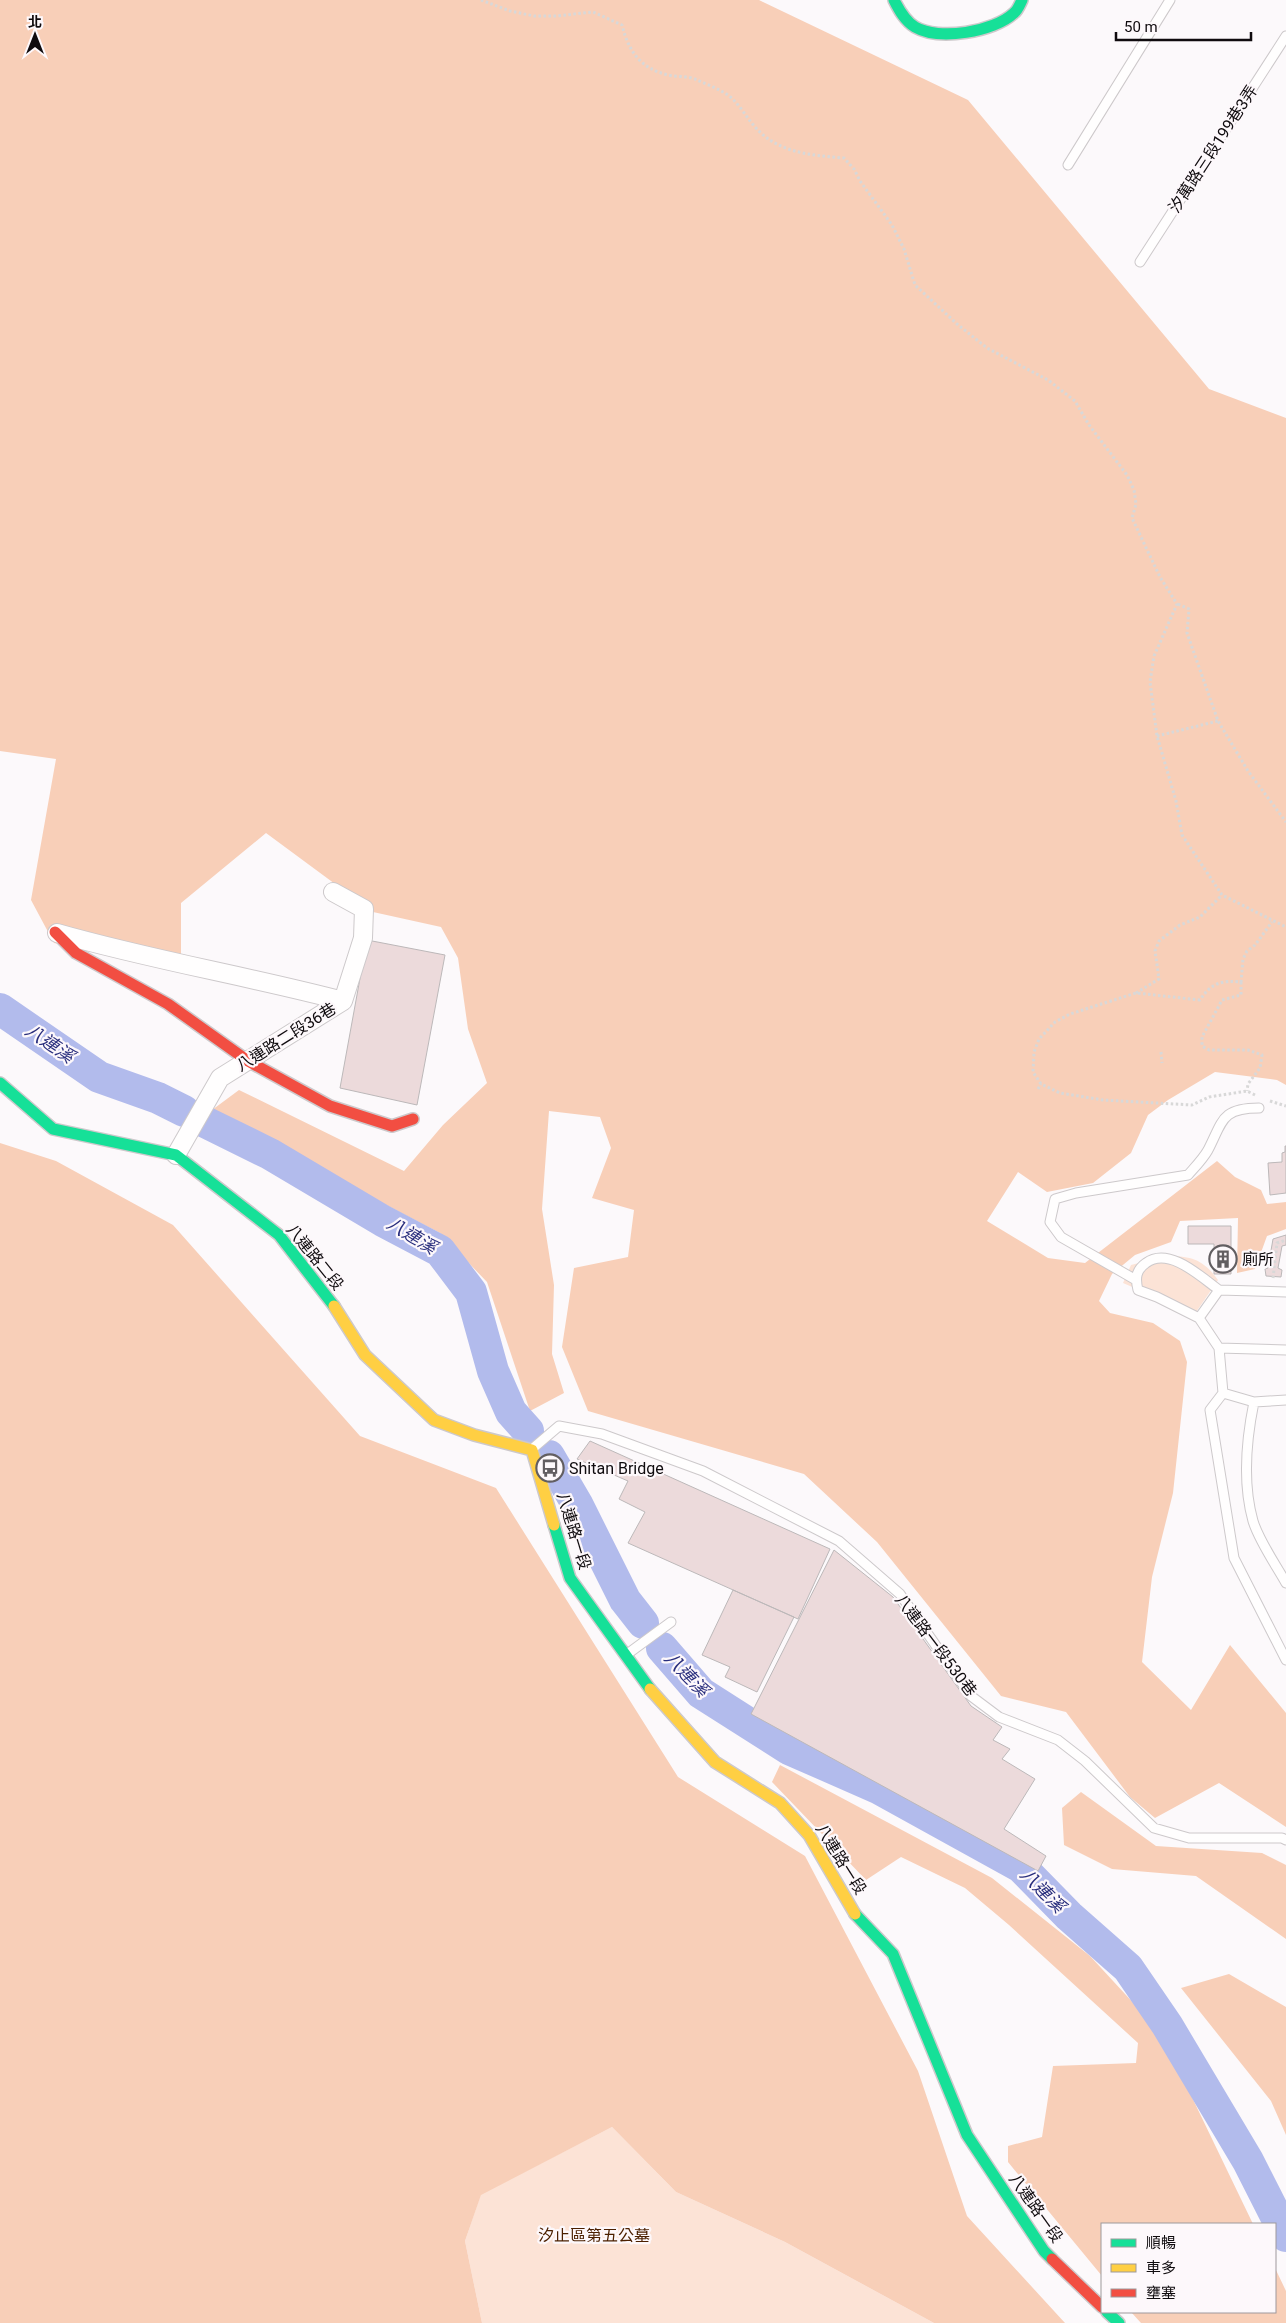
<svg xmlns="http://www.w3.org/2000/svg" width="1286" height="2323" font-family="Roboto,'Noto Sans TC',sans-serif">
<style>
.green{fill:#fce3d6}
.forest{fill:#f8cfb8}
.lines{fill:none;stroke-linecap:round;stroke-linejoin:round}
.river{stroke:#b2bbec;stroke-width:32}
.building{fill:#ecdadb;stroke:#bcb8b9}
.lane-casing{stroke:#cdc9cb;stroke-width:11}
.street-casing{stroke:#cdc9cb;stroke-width:20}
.fast-casing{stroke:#cdc9cb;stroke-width:14}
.slow-casing{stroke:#cdc9cb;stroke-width:14}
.jam-casing{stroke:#cdc9cb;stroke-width:14}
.path{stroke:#d8d8d8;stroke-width:3;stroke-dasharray:2.5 2.5;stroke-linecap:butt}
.lane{stroke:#fffefe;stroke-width:9}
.street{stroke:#fffefe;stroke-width:18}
.fast{stroke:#16e098;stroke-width:11}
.slow{stroke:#ffcf43;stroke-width:11}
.jam{stroke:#f24e42;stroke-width:11}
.labels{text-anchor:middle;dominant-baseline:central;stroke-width:4.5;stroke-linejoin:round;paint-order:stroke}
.street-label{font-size:16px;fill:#0f0b0e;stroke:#fdf8fb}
.poi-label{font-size:16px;fill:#0f0b0e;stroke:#fdf8fb;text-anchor:start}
.park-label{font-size:16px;fill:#4c2000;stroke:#fdf8fb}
.water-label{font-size:18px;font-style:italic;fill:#292e7d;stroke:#fdf8fb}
</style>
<rect width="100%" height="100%" fill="#fcf9fb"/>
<!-- green -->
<path class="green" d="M1166,1256C1191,1256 1203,1259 1218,1280L1192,1318L1181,1308L1123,1283L1131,1265Z
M612,2127L676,2192L785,2242L934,2323H482L465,2241L481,2194Z"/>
<!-- forest -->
<path class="forest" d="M0,0H759L968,100L1209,389L1286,418V1085L1277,1080L1215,1072L1168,1100L1148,1115L1131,1153L1093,1183L1047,1192L1018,1172L987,1221L1048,1258L1085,1263L1217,1161L1235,1177L1261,1190L1267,1204L1286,1202V1229L1267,1236L1255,1269L1237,1273L1238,1218L1180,1221L1171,1242L1135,1255L1112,1274L1099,1301L1110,1313L1153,1323L1180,1341L1187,1362L1173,1493L1152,1577L1142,1662L1191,1710L1230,1645L1286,1713V1827L1219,1783L1155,1818L1130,1797L1066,1712L1001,1696L877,1542L804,1474L588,1411L562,1347L574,1268L628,1257L634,1210L592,1198L611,1148L600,1117L549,1111L542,1209L554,1285L552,1354L564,1393L530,1411L487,1282L440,1233L388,1206L212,1110L239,1090L404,1171L443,1125L487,1083L468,1029L458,958L441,927L373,912L266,833L181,903V967L54,943L31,900L56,759L0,751Z
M0,1143L56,1161L173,1225L360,1436L496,1488L678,1777L805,1856L918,2071L967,2216L1065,2323H934L785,2242L676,2192L612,2127L481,2195L465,2241L482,2323H0Z
M780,1765L992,1878L1090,1956L1161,2033L1253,2224H1102V2276L1008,2162V2146L1042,2137L1053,2066L1136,2063L1138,2043L1009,1925L965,1888L901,1857L866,1880L772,1782Z
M1081,1792L1156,1846L1262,1853L1286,1865V1939L1196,1876L1112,1869L1064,1845L1062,1808Z
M1229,1974L1286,2007V2135L1271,2101L1181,1988Z
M1275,2268L1286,2291V2323H1141L1131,2312H1275Z"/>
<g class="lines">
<!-- river -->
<path class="river" d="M0,1009L99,1077L158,1098L184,1111
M205,1122L270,1154L383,1221L440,1251L471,1292L493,1371L511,1412L528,1431
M549,1456L577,1504L625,1600L643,1623
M662,1648L701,1693L789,1749L878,1788L1021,1867L1069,1916L1128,1968L1167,2025L1248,2161L1286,2236"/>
</g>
<!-- building -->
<path class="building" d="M367,940L445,955L417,1105L340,1088Z
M1285,1146H1286V1193L1270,1195L1268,1163L1282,1162V1153L1285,1152Z
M1188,1226H1231V1274H1214V1244H1188Z
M1286,1235V1245L1282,1246L1278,1268L1282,1270L1281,1277L1266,1276L1265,1269L1268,1268L1273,1239Z
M590,1441L830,1549L798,1619L628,1543L645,1512L619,1499L628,1481L577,1459Z
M834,1550L893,1597L971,1706L1002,1727L993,1740L1010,1749L1002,1759L1035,1779L1004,1829L1046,1856L1038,1871L751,1714Z
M733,1590L794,1617L757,1692L725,1677L730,1667L702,1655Z"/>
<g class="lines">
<!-- lane casing -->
<g class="lane-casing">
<path id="lane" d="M1068,165L1170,0
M1140,262L1286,36
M1136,1280L1061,1237L1050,1222L1055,1199L1076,1193L1188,1175C1195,1167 1203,1159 1208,1150C1223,1121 1221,1108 1259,1108
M1199,1318L1157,1297L1138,1290C1135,1278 1136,1270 1146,1263C1169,1246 1201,1277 1219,1290
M1219,1348L1199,1318L1219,1290L1286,1292
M1223,1393L1219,1348L1286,1350
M1286,1400L1254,1402L1223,1393L1210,1410L1234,1558L1286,1660
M1254,1402C1246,1441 1242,1482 1253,1521C1259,1541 1276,1565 1286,1583
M532,1449L559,1426L602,1434L703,1471L839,1541L900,1594L971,1696L999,1717L1058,1740L1085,1761L1154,1828L1189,1838H1282L1286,1840
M626,1655L671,1622"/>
</g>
<!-- street casing -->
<g class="street-casing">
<path id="street" d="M57,933C151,960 248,976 343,1001
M176,1155L220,1078L343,1001L363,938L364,909L333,892"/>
</g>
<!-- fast casing -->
<g class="fast-casing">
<path id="fast" d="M894,0C899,10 905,21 915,27C939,41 994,32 1014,13C1018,10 1020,4 1022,0
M0,1083L53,1129L176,1155L279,1235L334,1306
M554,1525L570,1578L650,1689
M855,1914L893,1954L967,2135L1044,2251L1052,2259
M1107,2312L1119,2323"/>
</g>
<!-- slow casing -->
<g class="slow-casing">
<path id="slow" d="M334,1306L365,1355L434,1420L474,1435L532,1450L554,1525
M650,1689L715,1762L780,1803L809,1835L855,1914"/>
</g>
<!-- jam casing -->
<g class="jam-casing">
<path id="jam" d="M55,932L76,953L168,1004L248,1061L330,1106L392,1126L413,1119
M1052,2259L1102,2307"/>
</g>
<!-- path -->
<path class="path" d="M481,0L510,11L534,16H556L593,12L622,25C629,52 640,68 668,75C677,77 687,76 695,79C704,83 714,87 723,92C735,98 743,112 751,122C774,153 809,155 844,158L854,169L860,181L892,225L904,249L915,285L957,324L987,348L1048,380L1075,401L1089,425L1127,475L1134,490L1136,504L1132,518L1160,577L1177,604L1154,656L1150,682L1157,736L1176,801L1182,835L1222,895L1286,927
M1178,604L1189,609L1187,633L1218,721L1248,771L1286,822
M1157,736L1218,721
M1241,982V995L1222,1000L1202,1037V1046L1209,1050H1248L1262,1055L1260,1068L1248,1084L1247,1091
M1136,993L1159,979L1155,951L1159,941L1180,925L1200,917L1222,895
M1161,1052L1162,1063
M1038,1089L1041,1084
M1255,1095L1247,1091L1209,1097L1192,1105L1103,1100L1060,1093L1041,1084L1033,1072L1034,1052L1039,1039L1055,1022L1070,1014L1136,993L1200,1000C1211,983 1222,980 1241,982L1243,959L1247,951L1255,945L1272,922
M1270,1101L1286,1106
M1273,1278L1277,1243L1286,1240"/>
<!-- lane -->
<use href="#lane" class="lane"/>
<!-- street -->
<use href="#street" class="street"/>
<!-- fast -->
<use href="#fast" class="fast"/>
<!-- slow -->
<use href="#slow" class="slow"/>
<!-- jam -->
<use href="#jam" class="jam"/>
</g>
<!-- icons -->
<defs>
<g id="building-ring" transform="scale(1.4375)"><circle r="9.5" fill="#fdf8fb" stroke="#625e61" stroke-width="1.5"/><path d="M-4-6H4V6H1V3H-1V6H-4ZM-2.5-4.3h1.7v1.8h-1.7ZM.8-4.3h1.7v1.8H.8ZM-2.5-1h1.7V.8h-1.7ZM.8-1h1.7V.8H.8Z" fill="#625e61"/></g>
<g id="bus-ring" transform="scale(1.4375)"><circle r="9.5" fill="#fdf8fb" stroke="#625e61" stroke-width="1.5"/><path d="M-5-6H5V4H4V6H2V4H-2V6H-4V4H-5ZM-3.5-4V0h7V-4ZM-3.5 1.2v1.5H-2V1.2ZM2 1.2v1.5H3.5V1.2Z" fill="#625e61"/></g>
</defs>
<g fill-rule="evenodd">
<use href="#building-ring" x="1223" y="1259"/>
<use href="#bus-ring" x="550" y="1468"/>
</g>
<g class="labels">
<!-- street labels -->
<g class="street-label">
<text transform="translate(1213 149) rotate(-57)">汐萬路三段199巷3弄</text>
<text transform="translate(286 1037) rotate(-32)">八連路二段36巷</text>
<text transform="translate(315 1257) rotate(51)">八連路二段</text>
<text transform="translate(574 1531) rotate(73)">八連路一段</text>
<text transform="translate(936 1645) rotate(53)">八連路一段530巷</text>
<text transform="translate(841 1859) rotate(58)">八連路一段</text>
<text transform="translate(1036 2208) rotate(55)">八連路一段</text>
</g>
<!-- poi labels -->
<g class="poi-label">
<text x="1242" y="1259">廁所</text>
<text x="569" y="1468">Shitan Bridge</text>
</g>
<!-- park labels -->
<g class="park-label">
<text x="594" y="2235">汐止區第五公墓</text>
</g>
<!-- water labels -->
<g class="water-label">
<text transform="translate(50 1043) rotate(34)">八連溪</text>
<text transform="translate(412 1235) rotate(31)">八連溪</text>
<text transform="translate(687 1674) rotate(46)">八連溪</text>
<text transform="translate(1043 1890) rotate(45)">八連溪</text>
</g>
</g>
<!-- legend -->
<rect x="1101" y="2223" width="175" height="90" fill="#fdf8fb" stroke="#9e999c"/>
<rect x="1111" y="2239" width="25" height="8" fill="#16e098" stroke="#9e999c"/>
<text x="1146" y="2248" font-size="15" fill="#0f0b0e">順暢</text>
<rect x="1111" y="2264" width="25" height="8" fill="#ffcf43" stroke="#9e999c"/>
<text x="1146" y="2273" font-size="15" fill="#0f0b0e">車多</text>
<rect x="1111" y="2289" width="25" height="8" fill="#f24e42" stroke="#9e999c"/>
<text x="1146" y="2298" font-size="15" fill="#0f0b0e">壅塞</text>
<!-- north arrow -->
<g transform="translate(35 35)" stroke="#fdf8fb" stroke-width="4" paint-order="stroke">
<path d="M0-4L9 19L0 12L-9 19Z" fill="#0f0b0e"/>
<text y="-8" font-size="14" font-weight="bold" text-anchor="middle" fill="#0f0b0e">北</text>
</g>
<!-- scale -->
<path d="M1116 32v8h135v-8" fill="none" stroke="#0f0b0e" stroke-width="2.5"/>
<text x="1124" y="32" font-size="15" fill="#0f0b0e" stroke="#fdf8fb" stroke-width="4" paint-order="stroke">50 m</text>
</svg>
